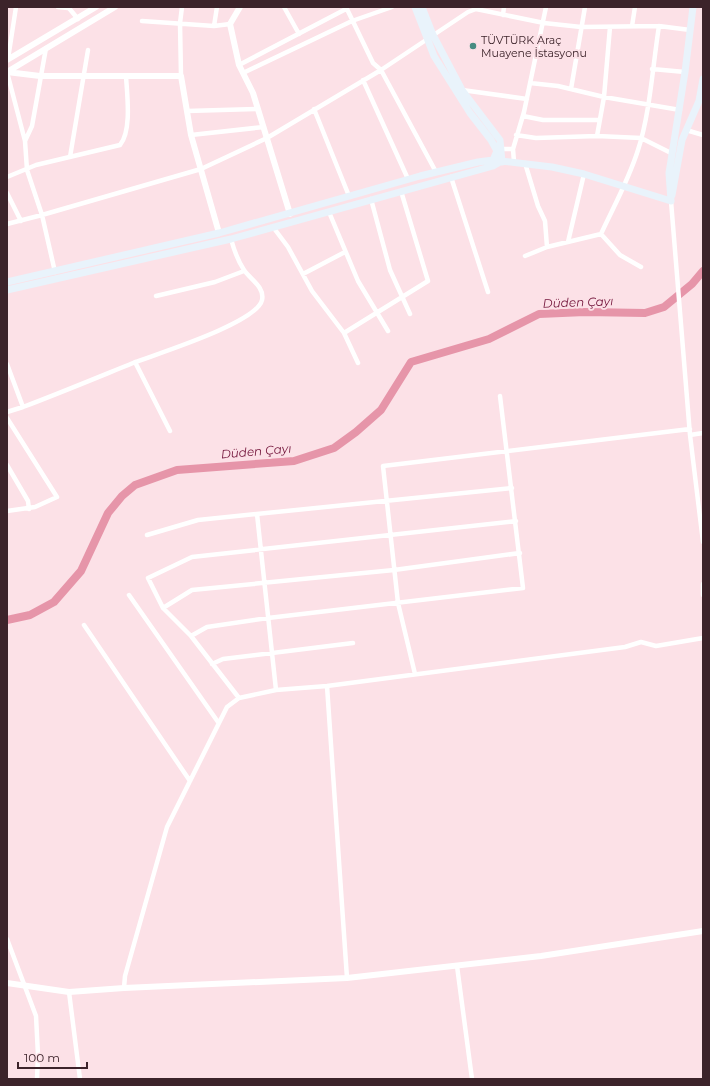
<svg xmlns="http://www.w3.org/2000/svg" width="710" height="1086" font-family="Montserrat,sans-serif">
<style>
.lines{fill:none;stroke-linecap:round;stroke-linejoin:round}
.river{stroke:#e695a9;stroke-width:8}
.minor{stroke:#fff;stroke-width:4.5}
.tertiary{stroke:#fff;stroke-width:6}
.secondary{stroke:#e9f3fb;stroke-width:7}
.poi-dot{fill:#478c82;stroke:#fce1e7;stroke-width:1.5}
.labels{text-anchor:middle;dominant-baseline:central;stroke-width:4;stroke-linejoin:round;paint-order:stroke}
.poi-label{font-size:11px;fill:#3c232a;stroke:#fce1e7;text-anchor:start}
.water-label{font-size:12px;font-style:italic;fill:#711238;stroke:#fce1e7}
</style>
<rect width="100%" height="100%" fill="#fce1e7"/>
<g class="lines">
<!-- river -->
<path class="river" d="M7,620L30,615L54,602L81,571L108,513L122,496L135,485L177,470L294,461L334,448L356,432L381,410L411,362L489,339L539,314L585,312L645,313L664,307L692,284L703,271"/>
<!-- minor -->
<path class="minor" d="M58,7L68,8
M68,7L78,19
M284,7L299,34
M346,7L373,63L381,70L436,172
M503,15L504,7
M142,21L214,26L230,24
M214,26L217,7
M632,26L635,7
M8,59L16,7
M239,65L346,9
M652,69L685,72
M7,72L25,141L27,170L42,215L55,272
M243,73L352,21L392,7
M181,76L180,23L182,7
M363,80L408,179
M530,83L558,86L604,97L680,110
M571,89L585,7
M462,90L527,99
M314,109L349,196
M187,111L258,109
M523,116L543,120H600
M686,130L703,135
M191,135L264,127
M516,135L536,138L597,136L641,138L671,153
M597,136L604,97L610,27
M25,141L32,126L46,48
M502,149H513
M70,157L88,50
M514,162L513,149L524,112L546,7
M525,163L538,206L545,221L547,247
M7,177L36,165L120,145C132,131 127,94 126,76
M451,177L488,292
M7,193L21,221
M371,199L390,270L410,314
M671,201L690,435
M329,212L358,281L388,331
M7,224L42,215L201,169L267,138L381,70L468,12L476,9L544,23L581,27L659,26L690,30
M273,227L288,247L312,291L344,333L358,363
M568,242L584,174
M525,256L547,247L601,234
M641,267L620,255L601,234C614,206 629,179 638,150C650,114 653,63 659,26
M303,274L345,252
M156,296L215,282L244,271
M344,333L428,281L401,191
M135,362L170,431
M7,364L23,407
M7,412L23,407C60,393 96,378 133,363C156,354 257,323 262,300C265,287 250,279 244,270C238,261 234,250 231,239
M7,418L57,497L35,507L7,511
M703,433L690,435L703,542
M7,465L28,501L29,509
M257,514L276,690
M147,535L198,520L512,488
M703,584V595
M129,595L218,722
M163,608L192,590L394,570L520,553
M84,625L190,781
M191,636L207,627L268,618L523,588L500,396
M212,664L223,659L353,643
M415,674L398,603L383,466L690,429
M327,686L347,978
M239,698L191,636L163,608L148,578L192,557L516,521
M7,939L36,1016L38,1055L37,1079
M457,966L472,1079
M124,988L125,976L167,827L227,707L239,698L276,690L327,686L625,647L641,642L656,646L703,638
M69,992L80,1079"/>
<!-- tertiary -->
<path class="tertiary" d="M240,7L230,24L239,65L253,93L290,214
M7,60L96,7
M7,72L40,76H181L191,135L219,233
M7,72L115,7
M7,983L69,992L124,988L347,978L541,956L703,931"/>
<!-- secondary -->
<path class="secondary" d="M415,7L434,56L470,113L491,140L497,151L493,160
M422,7L433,35L462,90L500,140L502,162
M672,195L682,140L699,101L703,79
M671,201L669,173L685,72L693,7
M7,282L219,233L420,176L478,162L493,160L552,167L584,174L671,201
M7,290L231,239L493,166L500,162"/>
</g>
<!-- markers -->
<circle class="poi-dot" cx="473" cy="46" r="4"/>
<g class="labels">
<!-- poi labels -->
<g class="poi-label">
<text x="481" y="40">TÜVTÜRK Araç<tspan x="481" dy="13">Muayene İstasyonu</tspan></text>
</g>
<!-- water labels -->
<g class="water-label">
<text transform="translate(578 302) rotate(-2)">Düden Çayı</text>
<text transform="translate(256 451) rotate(-5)">Düden Çayı</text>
</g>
</g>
<!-- border -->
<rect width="710" height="1086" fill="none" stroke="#3c232a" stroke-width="16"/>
<!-- scale -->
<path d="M18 1062v6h69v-6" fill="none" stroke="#3c232a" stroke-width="2"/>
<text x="24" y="1062" font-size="12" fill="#3c232a" stroke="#fce1e7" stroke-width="3" paint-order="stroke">100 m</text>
</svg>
